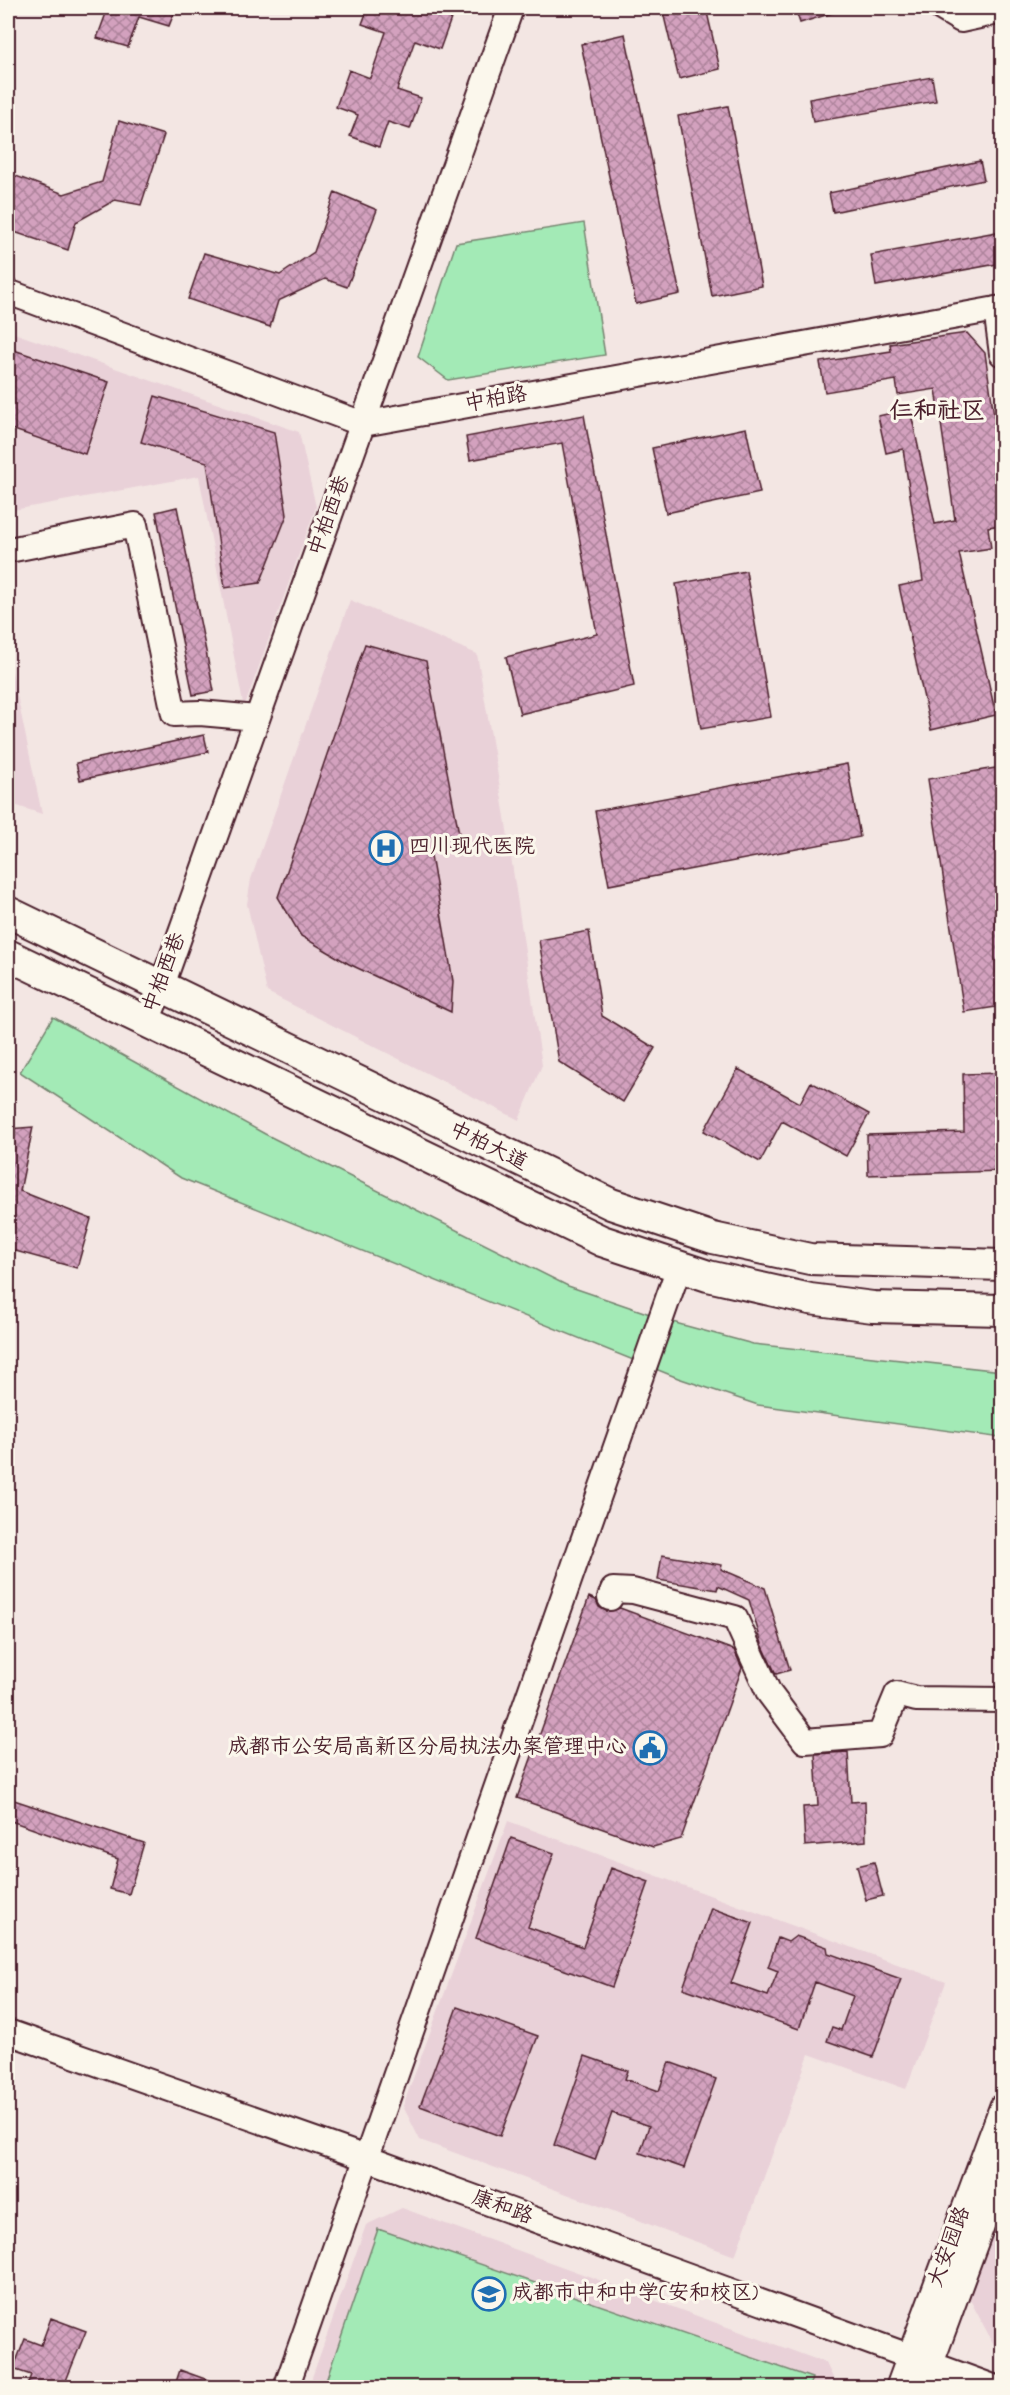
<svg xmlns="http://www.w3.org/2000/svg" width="1010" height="2395" font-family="'Indie Flower','LXGW WenKai TC',sans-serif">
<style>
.built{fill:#e9d1d8}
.green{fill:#a3eab6;stroke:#768470;stroke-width:1.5}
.building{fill:url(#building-cross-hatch);stroke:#4a1f2b;stroke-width:1.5}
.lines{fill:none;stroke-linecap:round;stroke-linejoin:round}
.minor-casing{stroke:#4a1f2b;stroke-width:28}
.major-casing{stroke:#4a1f2b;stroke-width:34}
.minor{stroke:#fbf7ec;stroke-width:24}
.major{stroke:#fbf7ec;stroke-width:30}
.labels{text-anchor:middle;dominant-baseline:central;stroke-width:6;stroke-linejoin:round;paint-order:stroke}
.street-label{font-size:21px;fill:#4a1f2b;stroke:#fbf7ec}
.poi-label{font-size:21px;fill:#4a1f2b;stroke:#fbf7ec;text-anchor:start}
.quarter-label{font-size:24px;font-weight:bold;fill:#4a1f2b;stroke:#fbf7ec}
</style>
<defs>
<pattern id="building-cross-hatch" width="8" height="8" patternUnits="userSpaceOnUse" patternTransform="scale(1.5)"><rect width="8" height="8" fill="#d3a1be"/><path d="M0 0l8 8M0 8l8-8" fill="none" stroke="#ad839b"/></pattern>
</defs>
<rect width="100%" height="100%" fill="#f3e6e3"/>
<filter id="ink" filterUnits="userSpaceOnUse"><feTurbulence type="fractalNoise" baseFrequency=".0167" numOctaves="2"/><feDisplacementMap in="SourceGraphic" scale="12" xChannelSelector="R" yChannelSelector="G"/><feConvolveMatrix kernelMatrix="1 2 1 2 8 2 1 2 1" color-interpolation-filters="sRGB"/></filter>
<g filter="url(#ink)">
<!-- built -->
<path class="built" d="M8,331L299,432L316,507L244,708L199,476L8,511Z
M350,600L477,654L505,817L542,1065L519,1120L267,992L247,904L251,879Z
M8,652L42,814L8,803Z
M508,1821L946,1982L906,2089L809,2054L735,2256L420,2140L403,2106Z
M1002,2199V2348L994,2345L967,2294Z
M402,2208L826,2363L834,2380L831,2388H313L310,2383L366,2225Z"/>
<!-- green -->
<path class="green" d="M584,223L605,355L448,380L418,357L456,243Z
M53,1017L265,1134L568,1286L679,1324L753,1344L1002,1371V1438L758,1405L678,1378L181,1178L20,1072Z
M378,2229L812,2378L809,2387L345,2388L326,2381Z"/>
<!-- building -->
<path class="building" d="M108,8H176L169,26L139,17L128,47L97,38Z
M368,8H428L452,16L440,49L415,40L397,90L421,98L410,129L388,122L379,147L350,136L358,115L336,107L349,70L370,78L386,32L362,24Z
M662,8H706L720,69L679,79Z
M795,8H838L839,11L800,23Z
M625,34L680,294L636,304L581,44Z
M932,77L936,101L813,122L809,99Z
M728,106L762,286L712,296L678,116Z
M119,121L164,135L141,205L115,200L76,222L68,250L8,230V173L64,194L102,182Z
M980,161L984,180L833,212L829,193Z
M335,192L377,210L347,287L325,279L278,301L270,327L188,299L204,253L280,275L314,252Z
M1002,231V263L876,286L871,255Z
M967,333L985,353L1002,471V525L988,527L991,548L959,553L996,715L931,730L899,586L923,581L903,449L886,453L878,416L910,409L935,524L955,520L936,389L898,395L896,380L825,392L820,362L891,351L890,344Z
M8,348L109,382L85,454L8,428Z
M155,396L274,432L287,515L260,583L225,588L207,462L141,442Z
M584,415L634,686L520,714L506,657L597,634L562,443L470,460L466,437Z
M746,428L760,493L666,513L652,448Z
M177,507L214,691L193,695L156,512Z
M746,571L771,717L701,729L676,584Z
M365,644L426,661L461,844L430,850L453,981L451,1012L349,964L301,936L278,897Z
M204,735L208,752L80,780L76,763Z
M847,764L860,837L609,885L595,811Z
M1002,767V1006L964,1012L928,779Z
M589,931L602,1016L655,1048L623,1102L559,1062L539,940Z
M738,1069L800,1103L811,1082L869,1114L846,1156L782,1121L760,1162L704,1131Z
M1002,1073V1171L868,1175L867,1135L964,1132L963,1074Z
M33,1127L20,1191L91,1219L77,1268L8,1249V1129Z
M662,1555L722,1565L721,1569L765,1588L790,1670L776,1674L762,1644L749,1600L718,1586L717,1590L658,1580Z
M589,1597L596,1600L599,1607L606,1611L620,1608L734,1650L742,1668L681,1839L653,1847L517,1798Z
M848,1752L851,1802L865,1801L866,1841L805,1846L803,1807L818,1806L815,1754Z
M8,1798L144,1843L129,1894L110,1889L118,1859L8,1820Z
M511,1838L554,1853L528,1927L583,1947L611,1868L649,1882L612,1987L476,1938Z
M874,1862L883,1896L866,1900L857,1866Z
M711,1908L753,1923L731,1983L768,1996L778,1971L768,1967L778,1938L788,1942L796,1936L827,1947L828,1953L901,1979L873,2057L827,2041L832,2027L841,2030L853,1996L815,1982L799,2029L683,1988Z
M457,2007L538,2036L500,2136L420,2106Z
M585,2056L628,2071L625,2079L659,2091L669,2062L716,2079L684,2168L640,2153L649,2126L612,2113L595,2160L554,2145Z
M51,2318L86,2331L63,2388H26L31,2375L13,2369L25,2339L41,2345Z
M180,2370L222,2385V2388H174Z"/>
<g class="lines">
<!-- minor casing -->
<g class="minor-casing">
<path id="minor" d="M941,8L961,20L1002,11
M8,292L363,424L1002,308
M996,309L1002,354
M14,549L135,525L174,714L200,713L257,718
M146,1023L161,988L511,8
M610,1598L613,1590L633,1591L735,1618L769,1693L805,1741L880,1735L897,1694L916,1699L1002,1700
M8,2032L366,2158L996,2388
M286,2388L679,1267
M898,2388L1002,2107
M922,2388L1002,2171"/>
</g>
<!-- major casing -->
<g class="major-casing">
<path id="major" d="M8,912L611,1204L713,1238L810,1259L1002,1265
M8,955L602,1241L708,1276L810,1299L873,1307L1002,1310"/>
</g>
<!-- minor -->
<use href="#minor" class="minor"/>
<!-- major -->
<use href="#major" class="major"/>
</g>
</g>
<!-- icons -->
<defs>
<g id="hospital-ring" transform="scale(1.725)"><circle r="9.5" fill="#fbf7ec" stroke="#1f6fb2" stroke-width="1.5"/><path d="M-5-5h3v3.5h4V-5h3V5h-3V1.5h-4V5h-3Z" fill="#1f6fb2"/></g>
<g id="civic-ring" transform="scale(1.725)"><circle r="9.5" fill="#fbf7ec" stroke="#1f6fb2" stroke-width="1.5"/><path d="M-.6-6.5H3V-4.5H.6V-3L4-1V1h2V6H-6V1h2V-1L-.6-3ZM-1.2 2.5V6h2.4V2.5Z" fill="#1f6fb2"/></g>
<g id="school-ring" transform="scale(1.725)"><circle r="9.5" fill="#fbf7ec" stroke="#1f6fb2" stroke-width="1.5"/><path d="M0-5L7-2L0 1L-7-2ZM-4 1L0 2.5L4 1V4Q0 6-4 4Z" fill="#1f6fb2"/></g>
</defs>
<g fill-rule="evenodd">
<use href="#hospital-ring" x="386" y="848"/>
<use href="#civic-ring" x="650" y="1748"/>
<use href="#school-ring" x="489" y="2294"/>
</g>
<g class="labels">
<!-- street labels -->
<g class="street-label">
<text transform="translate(496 400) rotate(-10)">中柏路</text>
<text transform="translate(330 516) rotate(-70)">中柏西巷</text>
<text transform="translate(165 973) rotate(-69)">中柏西巷</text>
<text transform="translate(488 1147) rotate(26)">中柏大道</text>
<text transform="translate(502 2208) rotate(20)">康和路</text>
<text transform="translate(950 2247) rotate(-70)">大安园路</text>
</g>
<!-- poi labels -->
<g class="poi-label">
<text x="409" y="848">四川现代医院</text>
<text x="627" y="1748" text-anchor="end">成都市公安局高新区分局执法办案管理中心</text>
<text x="512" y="2294">成都市中和中学(安和校区)</text>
</g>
<!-- quarter labels -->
<g class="quarter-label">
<text x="937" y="412">仁和社区</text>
</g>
</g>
<!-- margin -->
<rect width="1010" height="2395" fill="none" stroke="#fbf7ec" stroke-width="30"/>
<rect x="15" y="15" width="980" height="2365" fill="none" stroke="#4a1f2b" stroke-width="2" filter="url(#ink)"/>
</svg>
